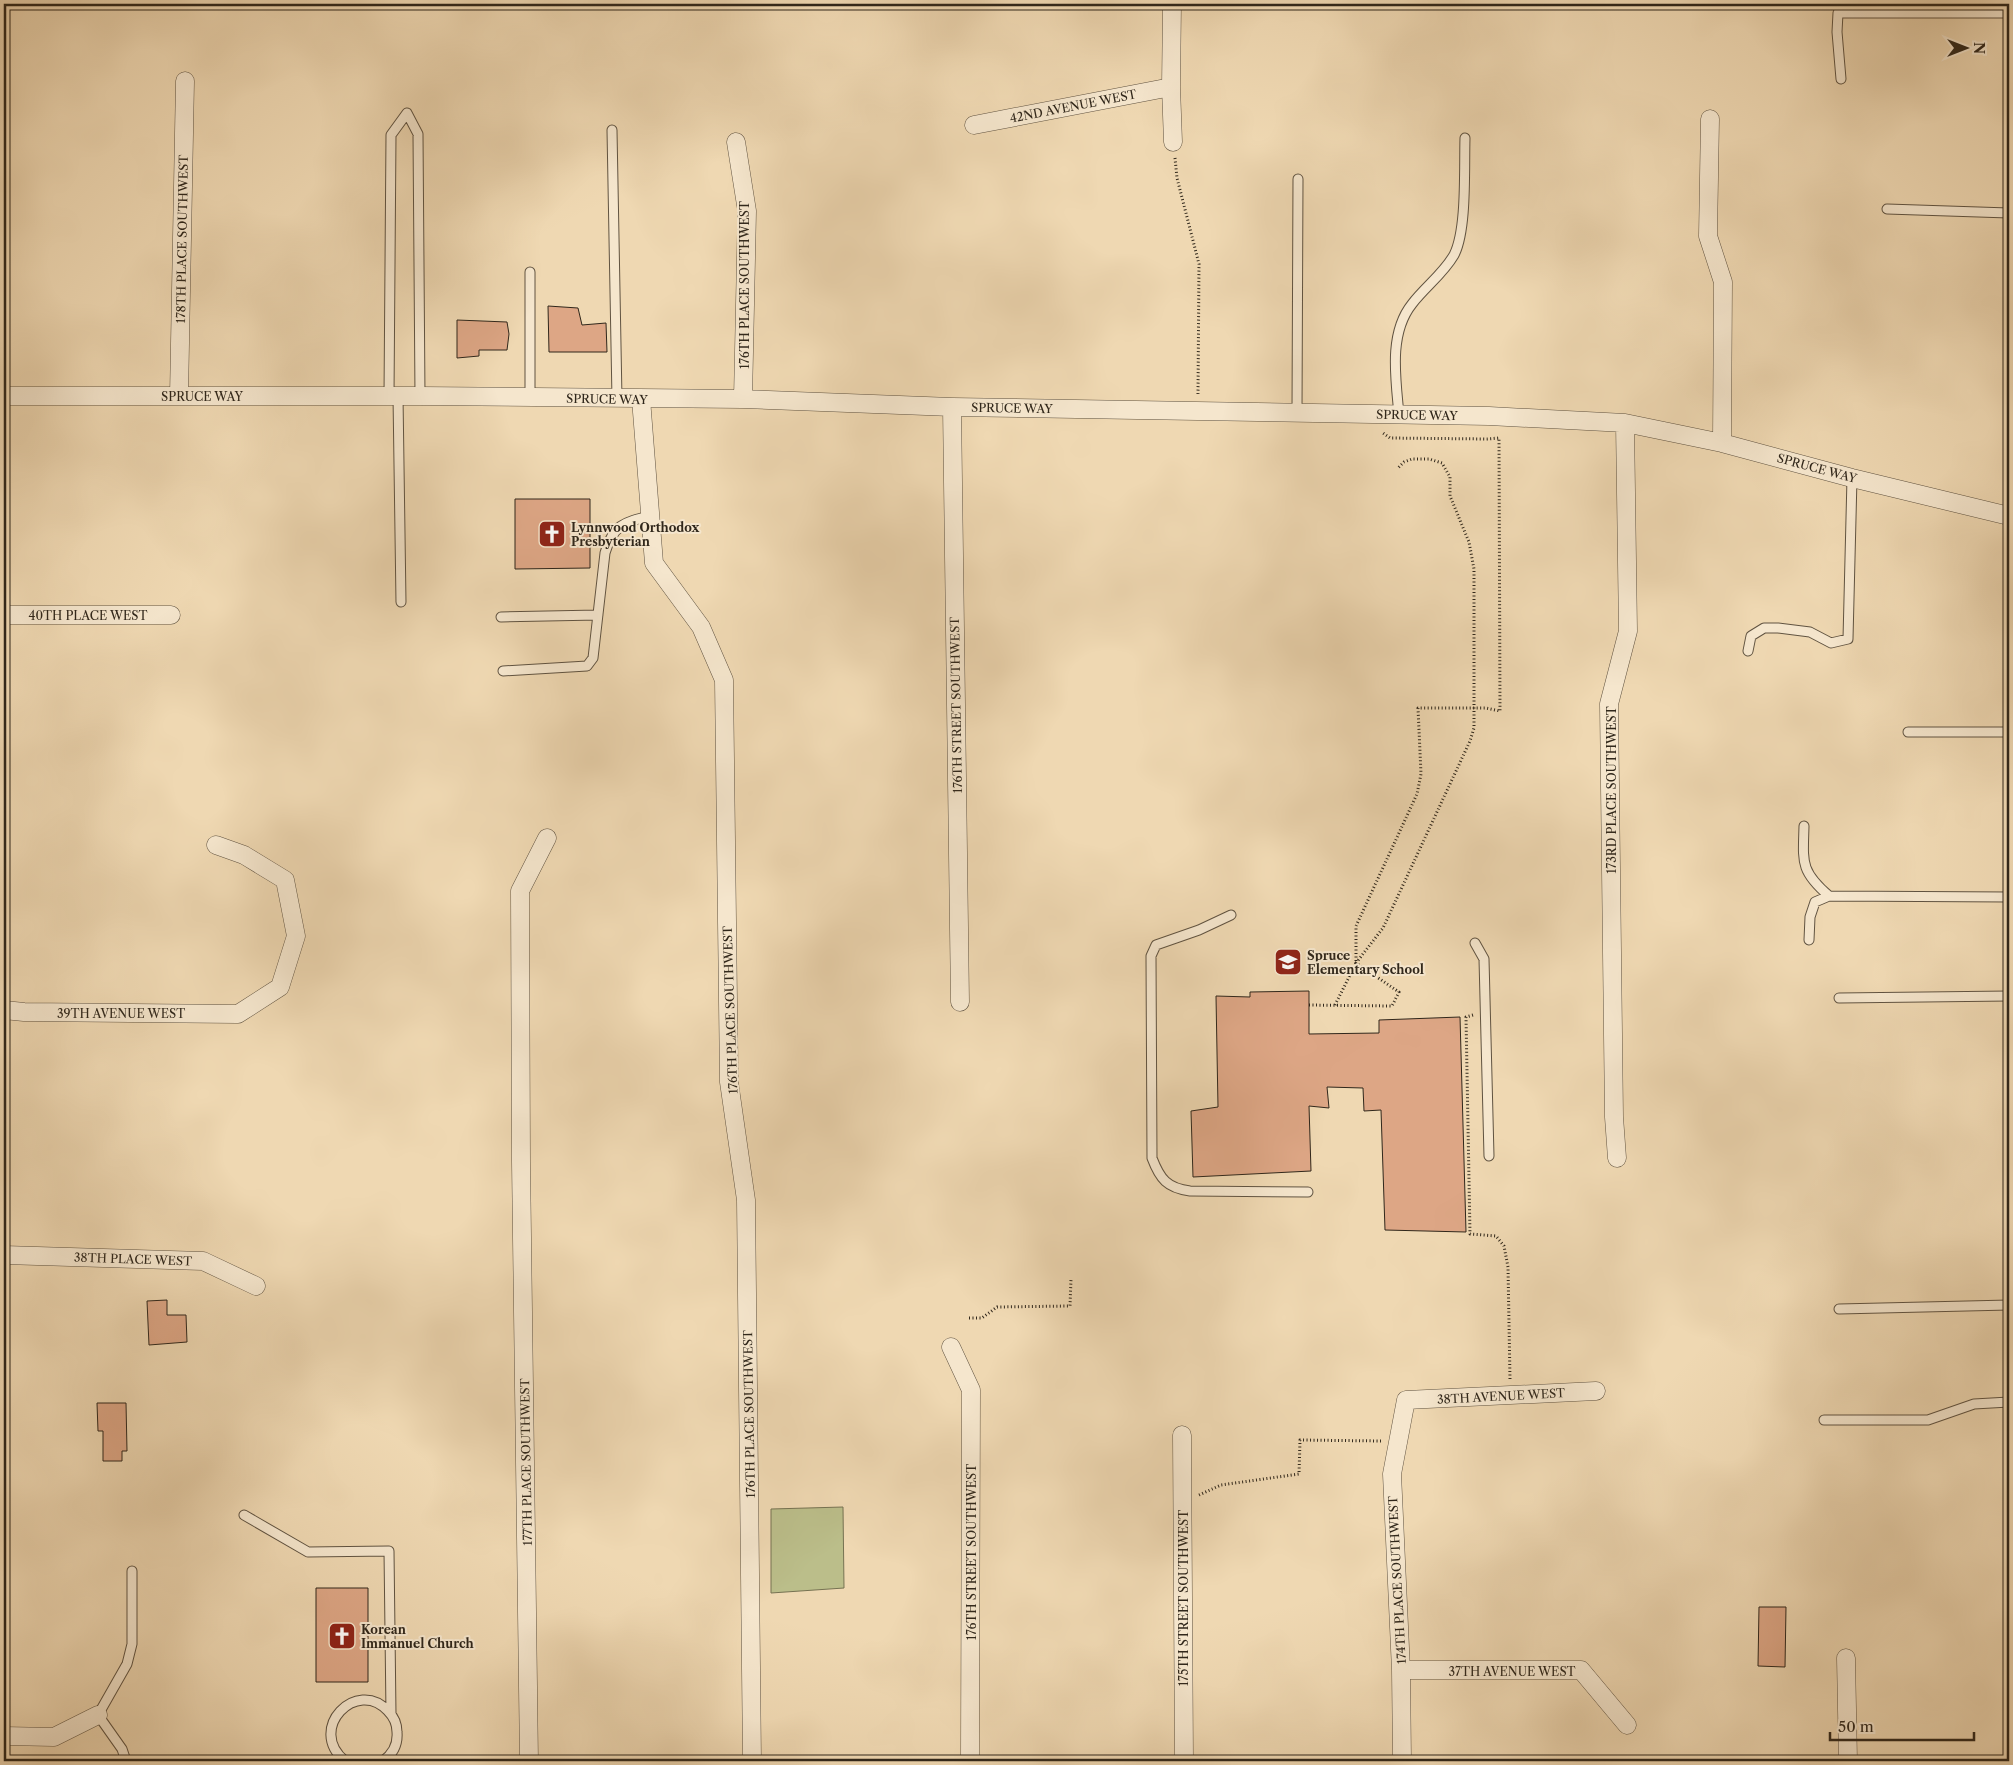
<svg xmlns="http://www.w3.org/2000/svg" width="2013" height="1765" font-family="'Libre Caslon Text',serif">
<style>
.green{fill:#bbbe8a;stroke:#767252}
.building{fill:#dda685;stroke:#30271b}
.lines{fill:none;stroke-linecap:round;stroke-linejoin:round}
.lane-casing{stroke:#605341;stroke-width:11}
.street-casing{stroke:#605341;stroke-width:19}
.path{stroke:#30271b;stroke-width:3;stroke-dasharray:1 2.5;stroke-linecap:butt}
.lane{stroke:#f5e6cd;stroke-width:9}
.street{stroke:#f5e6cd;stroke-width:18}
.labels{text-anchor:middle;dominant-baseline:central;stroke-width:4;stroke-linejoin:round;paint-order:stroke}
.street-label{font-size:12px;fill:#30271b;stroke:#f5e6cd}
.poi-label{font-size:12px;font-weight:bold;fill:#30271b;stroke:#f5e6cd;text-anchor:start}
</style>
<rect width="100%" height="100%" fill="#efd8b2"/>
<filter id="stains"><feTurbulence type="fractalNoise" baseFrequency=".004" numOctaves="4"/><feColorMatrix values="0 0 0 0 .2 0 0 0 0 .09 0 0 0 0 .02 0 0 0 .5 -.17"/></filter>
<radialGradient id="worn" r=".72"><stop offset=".6" stop-color="#630" stop-opacity="0"/><stop offset="1" stop-color="#630" stop-opacity=".3"/></radialGradient>
<!-- green -->
<path class="green" d="M843,1507L844,1588L771,1593V1509Z"/>
<!-- building -->
<path class="building" d="M548,306L578,308L582,325L606,323L607,352H549Z
M457,320L507,322L509,334L507,350H479V356L457,358Z
M515,499H590V568L515,569Z
M1309,991V1034L1379,1033V1020L1460,1017L1466,1232L1385,1230L1381,1110L1364,1111L1363,1088L1327,1087L1329,1108L1309,1106L1311,1171L1193,1177L1191,1111L1218,1107L1216,996L1250,997V992Z
M167,1300V1315H186L187,1342L149,1345L147,1301Z
M97,1403H126L127,1451H122V1461H103V1431H98Z
M316,1588H368V1682H316Z
M1759,1607H1786L1785,1667L1758,1666Z"/>
<g class="lines">
<!-- lane casing -->
<g class="lane-casing">
<path id="lane" d="M1841,79L1837,32L1838,13H2009
M612,130L617,399
M1887,209L2009,213
M530,272V398
M389,396L391,135L407,113L418,134L420,396
M398,396L401,602
M1297,413L1298,179
M1399,415C1396,380 1388,334 1412,304C1425,287 1443,274 1454,255C1467,230 1464,169 1465,138
M501,617L598,615
M1748,651L1751,636L1764,628H1778L1810,632L1831,643L1848,639L1852,478
M503,671L587,666L593,658L605,553C613,525 624,522 650,516
M1908,732H2009
M1804,826C1803,862 1800,871 1829,896L2009,897
M1231,915L1199,930L1156,945L1151,956L1152,1158C1160,1179 1167,1188 1190,1191L1308,1192
M1809,940L1810,917L1815,902L1829,896
M1475,943L1484,959L1489,1156
M1839,998L2009,996
M1839,1309L2009,1305
M1824,1420H1928L1974,1404L2009,1402
M244,1515L308,1552L389,1551L391,1714
M126,1761L122,1749L98,1715L127,1664L132,1644V1571
M345,1761C306,1729 357,1677 388,1711C394,1717 397,1724 397,1732C398,1744 393,1754 383,1761"/>
</g>
<!-- street casing -->
<g class="street-casing">
<path id="street" d="M1172,4L1171,87L1173,142
M1710,119L1708,236L1723,282L1722,443
M974,125L1171,87
M736,142L747,211L743,399
M4,396H420L743,399L952,407L1489,416L1625,423L1722,443L1852,478L2009,516
M179,396L185,81
M641,399L654,563L701,627L724,680L729,1082L746,1200L752,1761
M952,407L960,1002
M4,615H171
M4,1010L24,1012L238,1014L280,987L296,936L285,880L244,855L216,845
M1617,1158L1614,1117L1609,704L1628,631L1625,423
M4,1255L203,1261L256,1286
M951,1347L971,1390L970,1761
M1182,1435L1184,1761
M1846,1658L1848,1761
M1401,1670H1581L1627,1725
M4,1736L54,1737L98,1715
M529,1761L521,1162L520,891L547,838
M1402,1761L1401,1670L1392,1474L1406,1400L1596,1391"/>
</g>
<!-- path -->
<path class="path" d="M1175,158L1177,178L1199,264L1198,394
M1309,1005L1392,1006L1399,992L1356,963L1383,928L1470,741L1474,728V569L1469,542L1450,496V477L1442,463L1429,459H1412L1404,462L1398,468
M1335,1005L1356,963V926L1417,794L1421,774L1418,708H1486L1500,711L1499,438L1487,439L1390,438L1383,433
M1473,1015L1466,1017L1470,1234L1496,1236L1504,1246L1508,1267L1510,1379
M969,1318H982L997,1307L1070,1306L1071,1279
M1199,1495L1221,1485L1299,1474L1300,1440L1381,1441"/>
<!-- lane -->
<use href="#lane" class="lane"/>
<!-- street -->
<use href="#street" class="street"/>
</g>
<!-- icons -->
<defs>
<g id="church-square" transform="scale(1.4375)"><rect x="-9" y="-9" width="18" height="18" rx="4" fill="#8f2418" stroke="#f5e6cd"/><path d="M-1.2-6h2.4v3.5h3.3v2.4h-3.3V6h-2.4V-.1h-3.3v-2.4h3.3Z" fill="#fff"/></g>
<g id="school-square" transform="scale(1.4375)"><rect x="-9" y="-9" width="18" height="18" rx="4" fill="#8f2418" stroke="#f5e6cd"/><path d="M0-5L7-2L0 1L-7-2ZM-4 1L0 2.5L4 1V4Q0 6-4 4Z" fill="#fff"/></g>
</defs>
<g fill-rule="evenodd">
<use href="#church-square" x="552" y="534"/>
<use href="#school-square" x="1288" y="962"/>
<use href="#church-square" x="342" y="1636"/>
</g>
<g class="labels">
<!-- street labels -->
<g class="street-label">
<text transform="translate(1073 106) rotate(-11)">42ND AVENUE WEST</text>
<text transform="translate(182 239) rotate(-89)">178TH PLACE SOUTHWEST</text>
<text transform="translate(744 285) rotate(-90)">176TH PLACE SOUTHWEST</text>
<text x="202" y="396">SPRUCE WAY</text>
<text transform="translate(607 399) rotate(1)">SPRUCE WAY</text>
<text transform="translate(1012 408) rotate(1)">SPRUCE WAY</text>
<text transform="translate(1417 415) rotate(1)">SPRUCE WAY</text>
<text transform="translate(1817 468) rotate(15)">SPRUCE WAY</text>
<text x="88" y="615">40TH PLACE WEST</text>
<text transform="translate(956 705) rotate(-91)">176TH STREET SOUTHWEST</text>
<text transform="translate(1611 790) rotate(-90)">173RD PLACE SOUTHWEST</text>
<text transform="translate(730 1010) rotate(-92)">176TH PLACE SOUTHWEST</text>
<text x="121" y="1013">39TH AVENUE WEST</text>
<text transform="translate(133 1259) rotate(2)">38TH PLACE WEST</text>
<text transform="translate(1501 1396) rotate(-3)">38TH AVENUE WEST</text>
<text transform="translate(749 1414) rotate(-91)">176TH PLACE SOUTHWEST</text>
<text transform="translate(526 1462) rotate(-91)">177TH PLACE SOUTHWEST</text>
<text transform="translate(971 1552) rotate(-90)">176TH STREET SOUTHWEST</text>
<text transform="translate(1397 1580) rotate(-93)">174TH PLACE SOUTHWEST</text>
<text transform="translate(1183 1598) rotate(-90)">175TH STREET SOUTHWEST</text>
<text x="1512" y="1671">37TH AVENUE WEST</text>
</g>
<!-- poi labels -->
<g class="poi-label">
<text x="571" y="527">Lynnwood Orthodox<tspan x="571" dy="14">Presbyterian</tspan></text>
<text x="1307" y="955">Spruce<tspan x="1307" dy="14">Elementary School</tspan></text>
<text x="361" y="1629">Korean<tspan x="361" dy="14">Immanuel Church</tspan></text>
</g>
</g>
<!-- margin -->
<rect width="2013" height="1765" fill="none" stroke="#efd8b2" stroke-width="20"/>
<rect x="5" y="5" width="2003" height="1755" fill="none" stroke="#30271b" stroke-width="2.5"/>
<rect x="10" y="10" width="1993" height="1745" fill="none" stroke="#30271b"/>
<!-- north arrow -->
<g transform="translate(1966 48) rotate(90)" stroke="#f5e6cd" stroke-width="4" paint-order="stroke">
<path d="M0-4L9 19L0 12L-9 19Z" fill="#30271b"/>
<text y="-8" font-size="14" font-weight="bold" text-anchor="middle" fill="#30271b">N</text>
</g>
<!-- scale -->
<path d="M1830 1732v8h144v-8" fill="none" stroke="#30271b" stroke-width="2.5"/>
<text x="1838" y="1732" font-size="15" fill="#30271b" stroke="#f5e6cd" stroke-width="4" paint-order="stroke">50 m</text>
<rect width="100%" height="100%" filter="url(#stains)"/>
<rect width="100%" height="100%" fill="url(#worn)"/>
</svg>
